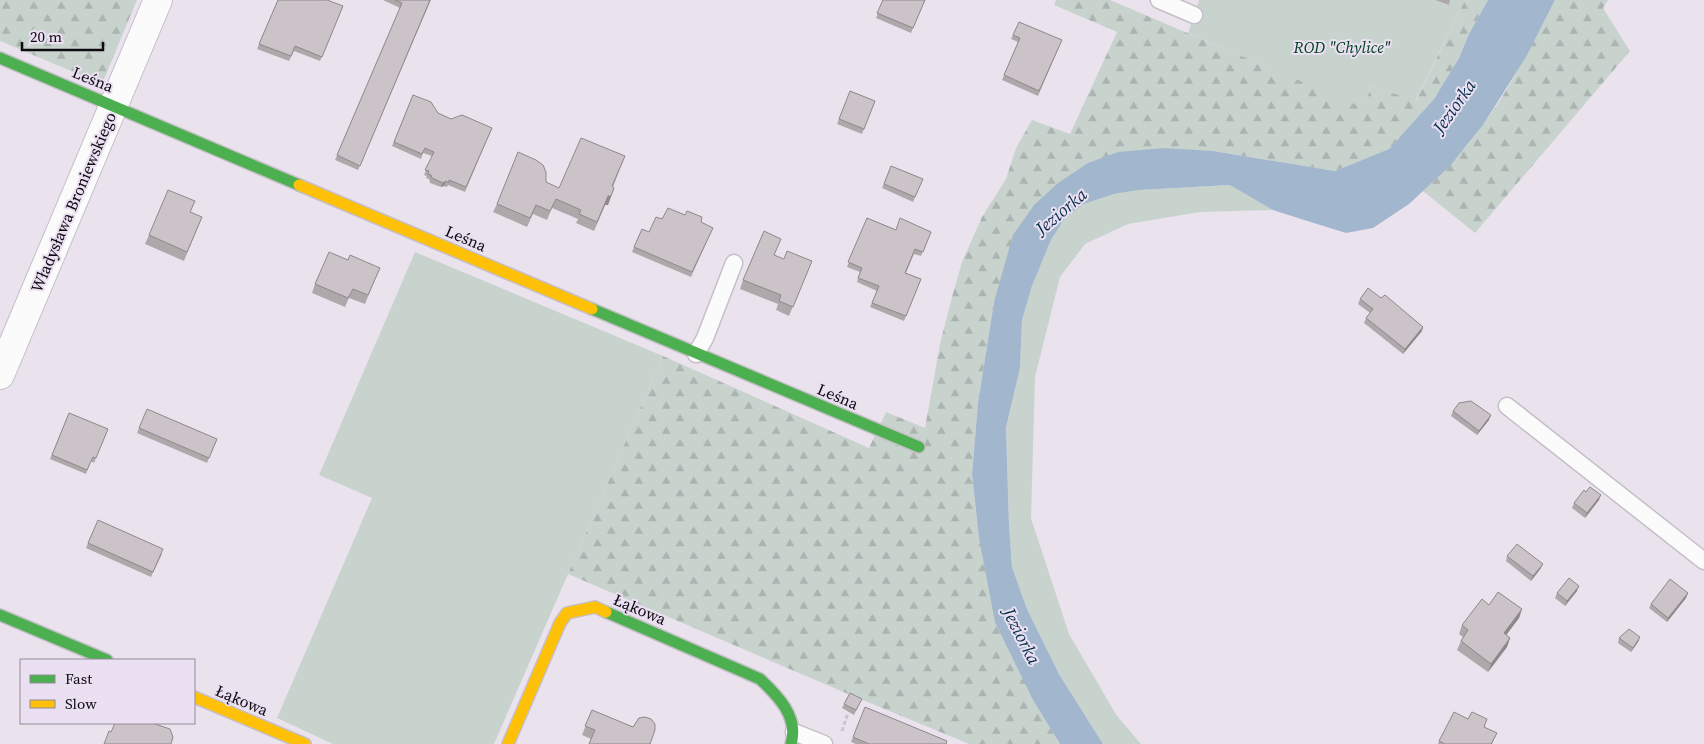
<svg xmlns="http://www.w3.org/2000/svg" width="1704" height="744" font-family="'Source Serif 4',serif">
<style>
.green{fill:#c8d3ce}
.forest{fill:url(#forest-firs)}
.water{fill:#a2b7cd}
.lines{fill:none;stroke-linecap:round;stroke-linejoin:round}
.lane-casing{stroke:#c5bfc8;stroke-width:19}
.street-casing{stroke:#c5bfc8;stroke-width:30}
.fast-casing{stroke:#c5bfc8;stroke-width:14}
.slow-casing{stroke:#c5bfc8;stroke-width:14}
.path{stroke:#c9c7ca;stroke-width:3;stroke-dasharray:4 2.5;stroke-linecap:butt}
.lane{stroke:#fcfbfc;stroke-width:16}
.street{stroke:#fcfbfc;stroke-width:28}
.fast{stroke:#4caf50;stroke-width:11}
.slow{stroke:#ffc107;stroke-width:11}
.wall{fill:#afa8ab}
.shaded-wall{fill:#8e888b}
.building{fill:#cbc3c7;stroke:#8e888b}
.labels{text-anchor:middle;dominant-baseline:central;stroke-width:4;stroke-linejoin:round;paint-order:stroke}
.park-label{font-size:16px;font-style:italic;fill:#004221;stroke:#ebdff2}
.street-label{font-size:16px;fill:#0e0a10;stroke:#ebdff2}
.water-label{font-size:18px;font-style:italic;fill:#032e4a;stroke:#ebdff2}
</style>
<defs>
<pattern id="forest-firs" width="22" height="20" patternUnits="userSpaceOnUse" patternTransform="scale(1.25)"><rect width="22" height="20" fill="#c8d3ce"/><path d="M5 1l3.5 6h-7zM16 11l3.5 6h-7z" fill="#abb4b0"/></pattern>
</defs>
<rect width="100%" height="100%" fill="#eae3ee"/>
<!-- green -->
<path class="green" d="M1199,0H1465L1415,102L1371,86L1364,109L1188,33Z
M1231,185L1273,210L1200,212L1128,224L1085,244L1060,277L1035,377L1031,518L1069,634L1117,716L1141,744H1103L1059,674L1027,609L1012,567L1009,526L1006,429L1020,368L1022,320L1032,286L1051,240L1065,218L1084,204L1114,194L1138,190Z
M415,252L663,356L494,744H333L277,718L372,498L319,475Z"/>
<!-- forest -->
<path class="forest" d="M0,0H137L102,84L0,41Z
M1056,0H1110L1364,108L1371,86L1416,101L1465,0H1488L1469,34L1459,58L1434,99L1389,149L1335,171L1213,151L1118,152L994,302L978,403L972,474L979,538L1033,700L1060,744H969L841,691L568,574L663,356L869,448L886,412L925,428L940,344L952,297L962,262L982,217L1006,179L1016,148L1032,120L1070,134L1117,32L1054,5Z
M1555,0H1608L1603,8L1630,51L1475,233L1423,191C1445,171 1465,150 1482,126C1511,87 1533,43 1555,0Z"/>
<!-- water -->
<path class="water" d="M1488,0H1555L1526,57L1483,125L1450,166L1423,191L1409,204L1373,228L1346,233L1301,219L1273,210L1230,185L1139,190L1114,194L1084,204L1065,218L1051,240L1032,286L1022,320L1020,368L1006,428L1009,526L1012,567L1027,609L1059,674L1103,744H1060L1033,700L995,622L979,538L972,474L978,403L994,302L1013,235L1034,205L1058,183L1088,163L1118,152L1164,148L1213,151L1335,171L1389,149L1434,99L1459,58L1469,34Z"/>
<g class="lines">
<!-- lane casing -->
<g class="lane-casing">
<path id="lane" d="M1159,0L1194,15
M696,354L705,338L734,263
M1507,406L1704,561
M794,732L824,744"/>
</g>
<!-- street casing -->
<g class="street-casing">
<path id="street" d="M0,375L158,0"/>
</g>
<!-- fast casing -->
<g class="fast-casing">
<path id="fast" d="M0,58L299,185
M592,309L919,447
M606,612L760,679C778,696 799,717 791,744
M0,615L107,660"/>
</g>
<!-- slow casing -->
<g class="slow-casing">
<path id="slow" d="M299,185L592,309
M194,697L305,744
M508,744L560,623L567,613L595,607L606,612"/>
</g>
<!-- path -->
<path class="path" d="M842,731L848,713"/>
<!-- lane -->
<use href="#lane" class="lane"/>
<!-- street -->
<use href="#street" class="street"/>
<!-- fast -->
<use href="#fast" class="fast"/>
<!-- slow -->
<use href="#slow" class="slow"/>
</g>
<!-- wall -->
<path class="wall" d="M278,0L343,6L320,61L294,51L289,61L257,49Z
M383,0H431L358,170L335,160L400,8Z
M883,0H925L911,33L876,18Z
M1435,0H1450L1449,5Z
M1013,35L1060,45L1038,96L1002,80L1018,42L1011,39Z
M850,91L875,101L862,134L837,124Z
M413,95L438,113L451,119L492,128L465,192L448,185L447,187L444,186L441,187L430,183L429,179L426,178L427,176L424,175L432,156L423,153L421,159L392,146Z
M625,156L613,187L611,197L608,205H605L594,231L576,223L578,219L552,208L547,220L533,214L527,227L493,212L497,204L559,188Z
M891,166L923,179L913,202L882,188Z
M191,212L202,217L184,261L145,244L149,235Z
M867,218L896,230L931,232L921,256L914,254L906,273L921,279L904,321L870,307L877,291L857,282L860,272L847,267Z
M662,219L713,228L691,277L632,252L634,247Z
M808,270L789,316L776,310L778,304L740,289L743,280Z
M376,277L365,304L349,298L345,307L312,293L315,284Z
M1360,299L1422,331L1403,354L1364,323L1366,318L1370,313L1358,304Z
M1453,411L1489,420L1477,435L1451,416Z
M69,413L108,429L94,463L91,461L86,474L50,459Z
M139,428L217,439L207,463L137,433Z
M1599,500L1585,518L1572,508L1574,503Z
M88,543L162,554L151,577L86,548Z
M1507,556L1541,568L1531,581L1506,561Z
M1577,591L1565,606L1555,598L1557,593Z
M1688,593L1686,598L1667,622L1649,608L1651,604Z
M1489,605L1522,609L1519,618L1506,635L1510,638L1507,647L1488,672L1457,650L1461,641L1463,637L1459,634L1462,625Z
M1640,637L1638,642L1631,652L1618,643L1619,638Z
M860,703L854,715L842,708L844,704Z
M592,710L633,727L639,718L645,717L651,719L655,724V730L650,744H589L591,739L582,735Z
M1484,727L1497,733L1492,744H1438L1439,741Z
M853,737L946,744H856L851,742Z"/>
<!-- shaded-wall -->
<path class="shaded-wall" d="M446,181L444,186L441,187L443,183Z
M614,188L608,205H605L594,231L608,196Z
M1423,327L1422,331L1403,354L1405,349Z
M1491,415L1489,420L1477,435L1479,431Z
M1601,495L1599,500L1585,518L1587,513Z
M1543,564L1541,568L1531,581L1533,576Z
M1579,586L1577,591L1565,606L1567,601Z
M1688,593L1686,598L1667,622L1668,618Z
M1522,609L1519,618L1501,642L1504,633Z
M1640,637L1638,642L1631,652L1633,648Z
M1510,638L1507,647L1488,672L1491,664Z"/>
<!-- building -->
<path class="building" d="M278,0H327L343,6L322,57L295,46L291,56L259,44Z
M395,0H430L360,166L337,155L402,3Z
M883,0H925L913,28L877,13Z
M1019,22L1062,40L1039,91L1004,75L1020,38L1013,35Z
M850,91L875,101L864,129L839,119Z
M413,95L431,102L438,113L451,119L462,115L492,128L466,187L449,180V183L446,181L443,183L432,178L431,175L428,174L429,171L425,170L434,152L425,148L422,154L394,142Z
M581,138L625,156L612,186L614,188L611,196H608L597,222L579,214L581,210L556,199L550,211L536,205L530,218L497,204L518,152L536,160L543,165L546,172V182L559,188Z
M891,166L923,179L915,197L884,184Z
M168,190L195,201L190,212L202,217L187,252L149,235Z
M668,208L685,215L687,211L702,217L701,222L713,228L692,272L634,247L642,229L649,232L656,217L662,219Z
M867,218L896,230L900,218L931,232L923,252L915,249L905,273L921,279L906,316L872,303L879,286L858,278L862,268L848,262Z
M764,231L781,239L774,255L784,259L787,251L812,261L793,307L779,301L781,295L743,280Z
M329,252L348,260L350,255L380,268L368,295L353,289L348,298L315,284Z
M1368,288L1381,298L1385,295L1423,327L1405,349L1366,318L1373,309L1360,299Z
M1471,401L1491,415L1479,431L1453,411L1459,403Z
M147,409L217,439L209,458L139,428Z
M69,413L108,429L96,458L93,457L87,470L52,455Z
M1590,487L1601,495L1587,513L1574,503L1584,490L1586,492Z
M98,520L163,549L153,572L88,543Z
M1517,544L1543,564L1533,576L1507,556Z
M1569,578L1579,586L1567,601L1557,593Z
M1670,579L1688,593L1668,618L1651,604Z
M1498,592L1522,609L1504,633L1510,638L1491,664L1461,641L1468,630L1462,625L1482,599L1489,605Z
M1629,629L1640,637L1633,648L1619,638Z
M850,693L862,699L856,710L844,704Z
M865,707L947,741L946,744H869L853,737Z
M592,710L633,727L639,718L645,717L651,719L655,724V730L650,744H589L595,730L585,726Z
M1454,712L1468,719L1472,712L1487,719L1484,727L1497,733L1491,744H1445L1439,741Z
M115,723H156L155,724L170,729L173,737L171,744H104L109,731L111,732Z"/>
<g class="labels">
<!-- park labels -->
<g class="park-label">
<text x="1342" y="47">ROD "Chylice"</text>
</g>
<!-- street labels -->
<g class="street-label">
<text transform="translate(93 79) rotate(22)">Leśna</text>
<text transform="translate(73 202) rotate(-67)">Władysława Broniewskiego</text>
<text transform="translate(466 238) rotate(23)">Leśna</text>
<text transform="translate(838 396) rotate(23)">Leśna</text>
<text transform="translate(640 609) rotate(23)">Łąkowa</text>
<text transform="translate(242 700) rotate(23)">Łąkowa</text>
</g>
<!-- water labels -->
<g class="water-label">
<text transform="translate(1454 106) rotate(-55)">Jeziorka</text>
<text transform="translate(1061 211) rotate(-40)">Jeziorka</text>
<text transform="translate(1022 636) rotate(63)">Jeziorka</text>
</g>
</g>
<!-- legend -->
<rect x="20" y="659" width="175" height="65" fill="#ebdff2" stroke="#938a98"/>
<rect x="30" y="675" width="25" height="8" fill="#4caf50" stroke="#938a98"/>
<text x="65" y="684" font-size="15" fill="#0e0a10">Fast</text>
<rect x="30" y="700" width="25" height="8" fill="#ffc107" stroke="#938a98"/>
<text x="65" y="709" font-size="15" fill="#0e0a10">Slow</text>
<!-- scale -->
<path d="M22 42v8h81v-8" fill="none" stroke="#0e0a10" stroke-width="2.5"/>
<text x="30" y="42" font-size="15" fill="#0e0a10" stroke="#ebdff2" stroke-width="4" paint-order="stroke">20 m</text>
</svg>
